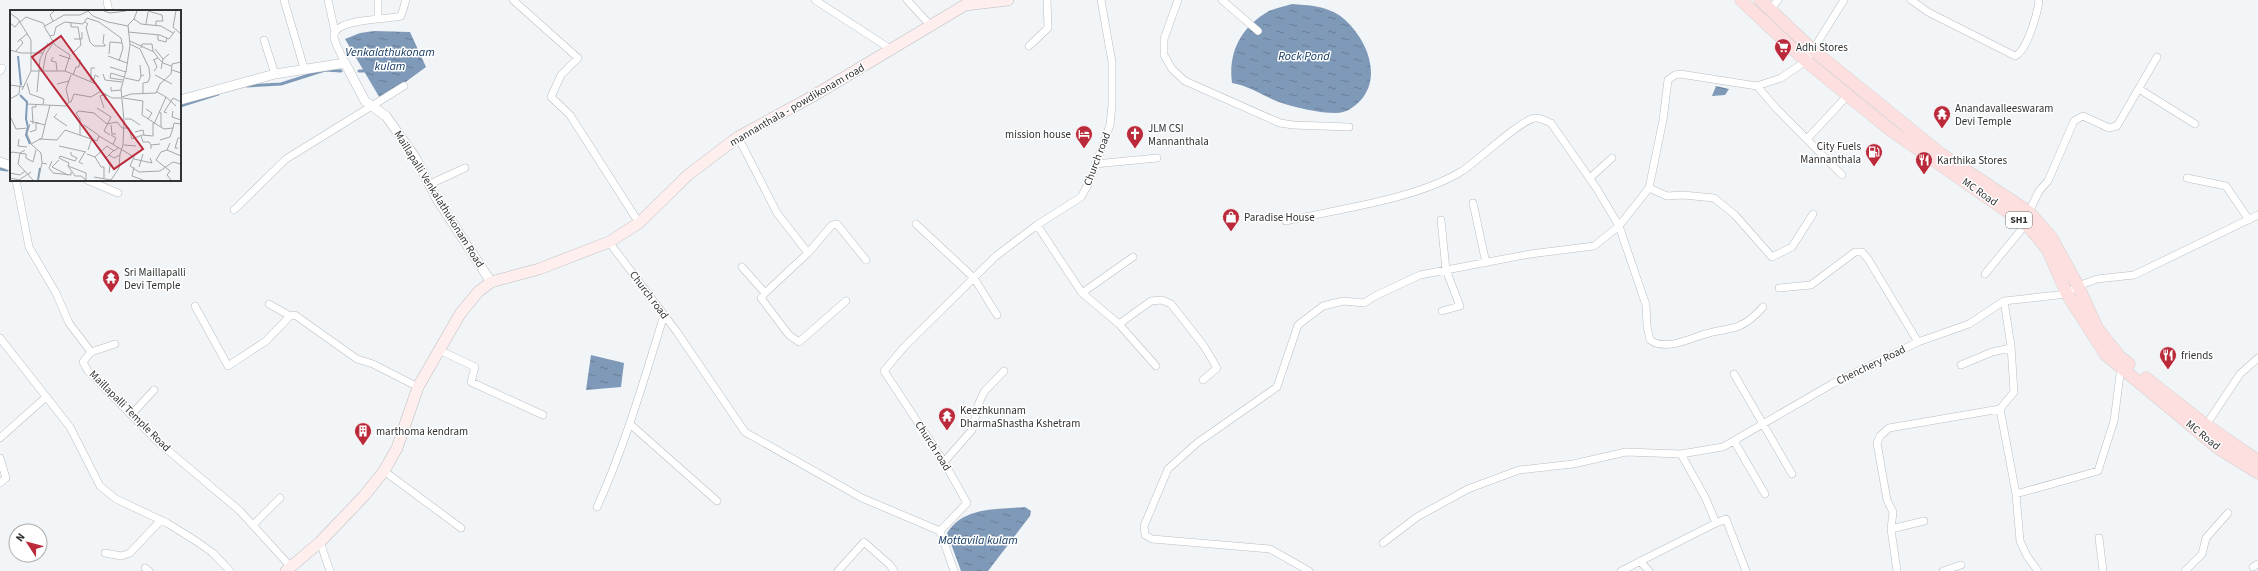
<svg xmlns="http://www.w3.org/2000/svg" width="2258" height="571" font-family="'Source Sans 3',sans-serif">
<style>
.water{fill:url(#water-ripples)}
.lines{fill:none;stroke-linecap:round;stroke-linejoin:round}
.stream{stroke:#7f99b8;stroke-width:3}
.minor-casing{stroke:#babdc1;stroke-width:8}
.tertiary-casing{stroke:#babdc1;stroke-width:10}
.secondary-casing{stroke:#babdc1;stroke-width:12}
.primary-casing{stroke:#d2d2d2;stroke-width:13}
.minor{stroke:#fff;stroke-width:7}
.tertiary{stroke:#fff;stroke-width:9}
.secondary{stroke:#feefee;stroke-width:11}
.primary{stroke:#fcdfde;stroke-width:12}
.labels{text-anchor:middle;dominant-baseline:central;stroke-width:3;stroke-linejoin:round;paint-order:stroke}
.shield{fill:#fff;stroke:#6f7070;stroke-width:1}
.shield-label{font-size:10px;font-weight:bold;fill:#313233}
.poi-label{font-size:11px;fill:#313233;stroke:#fff;text-anchor:start}
.street-label{font-size:11px;fill:#313233;stroke:#fff}
.water-label{font-size:12px;font-style:italic;fill:#113963;stroke:#fff}
.inset-river{fill:none;stroke:#7f99b8;stroke-width:2}
.inset-road{fill:none;stroke:#a5a7a9;stroke-width:1}
.view{fill:#bb2a3a;fill-opacity:0.15;stroke:#bb2a3a;stroke-width:2}
.inset-edge{fill:none;stroke:#313233;stroke-width:2}
</style>
<defs>
<pattern id="water-ripples" width="26" height="14" patternUnits="userSpaceOnUse"><rect width="26" height="14" fill="#7f99b8"/><path d="M2 4q2-2 4 0t4 0M15 11q2-2 4 0t4 0" fill="none" stroke="#697d96"/></pattern>
</defs>
<rect width="100%" height="100%" fill="#f2f5f8"/>
<!-- water -->
<path class="water" d="M1292,4C1308,5 1325,6 1339,15C1365,34 1384,75 1360,101C1353,108 1346,113 1336,113C1319,113 1296,108 1279,102C1263,96 1250,86 1232,83C1228,52 1241,27 1269,11C1276,8 1285,6 1292,4Z
M374,31L410,32L426,67L381,100L345,39L360,33Z
M1716,86L1729,89L1725,95L1712,96Z
M591,355L624,363L621,387L586,390Z
M1025,507L1031,511L1030,516L988,571H961L947,533C964,506 997,510 1025,507Z"/>
<g class="lines">
<!-- stream -->
<path class="stream" d="M359,71H367
M247,86L281,84L325,70L341,71
M180,106L218,94
M0,169L7,170
M67,180H68"/>
<!-- minor casing -->
<g class="minor-casing">
<path id="minor" d="M284,0L304,68
M328,0L335,32
M513,0L578,58L561,75L551,97L570,115L639,223
M815,0L892,50
M907,0L931,26
M1178,0L1164,39V55L1172,69L1185,81L1280,123L1293,125L1349,127
M1222,0L1258,31
M1911,0L1928,12L2015,56C2027,51 2038,12 2039,0
M107,2L109,11
M1770,10L1778,0
M378,18V0
M264,40L275,74
M1029,46L1048,28L1047,0
M345,63C342,55 335,45 334,37C332,18 389,20 401,16L406,0
M0,71L2,68
M1757,86L1775,107L1842,175
M2139,89L2195,124
M738,137L777,213L808,253
M1808,138L1848,95
M1095,164L1157,158
M1590,178L1612,158
M2187,178L2226,186L2249,220
M16,180L29,247L56,293L69,323L91,352L83,362L88,371L157,441L240,511L290,566
M87,180L118,193
M430,184L465,168
M1649,188L1667,196L1683,195L1714,198L1735,215L1772,257L1792,247L1813,214
M1473,203L1486,263
M234,210L286,159L404,86
M2029,212L2039,191L2048,181L2074,121L2083,116L2109,128L2117,126L2157,57
M1441,220L1446,270L1460,306L1442,311
M1286,221C1339,209 1417,199 1462,171C1478,161 1522,118 1536,118C1541,118 1546,121 1551,123L1597,189L1619,226L1646,305L1647,326L1650,340C1667,352 1692,337 1709,333C1719,330 1729,330 1739,326C1749,322 1756,315 1763,307
M916,224L974,278L997,315
M1037,225L1082,293L1119,324L1156,366
M609,242L677,332L745,432L862,498L940,531
M742,267L765,293L808,253L832,225L837,224L866,260
M1985,274L2026,224
M1779,288L1811,285L1855,252H1862L1868,259L1918,342
M765,293L761,298L789,335L799,342L846,301
M1082,293L1133,257
M269,304L290,316
M195,306L228,366L266,341L290,316L295,315L357,359L373,364L418,387
M1119,324L1151,301L1162,300L1171,304L1204,346L1217,368L1203,380
M0,338L70,427L100,486L116,499L167,523L196,541L213,553L230,571
M439,350L475,367L471,382L543,415
M91,352L115,344
M1961,365L1992,352L2011,348
M1734,374L1792,474
M2000,409L2016,494L2020,541L2027,556L2038,571
M131,415L154,390
M630,424L717,501
M2206,425L2240,374L2258,358
M0,438L46,397
M1734,441L1765,494
M1681,454L1723,447L1832,384L1918,342L1969,324L2004,301L2067,294L2078,286L2097,279L2134,275L2258,215
M0,458L6,478L0,483
M944,462L972,430L979,403L984,392L1004,371
M384,471L461,528
M2016,494L2098,471L2114,421L2121,367
M597,507C625,446 644,380 664,315
M1716,523L1726,519L1746,571
M253,525L280,498
M1891,529L1924,521
M940,531L967,503L944,462L884,371L905,346L996,256L1037,225L1081,197L1089,183L1110,125L1112,105V62L1101,0
M940,531L954,571
M2099,538L2103,571
M320,542L330,571
M1383,543L1417,517L1468,489L1519,470L1573,464L1626,452L1681,454L1705,497L1716,523L1621,571
M105,553L121,556L130,553L161,520
M1640,561L1649,571
M2253,567L2258,564
M145,568L149,571
M838,571L864,542L890,565L894,571
M1309,571L1270,549L1152,539L1145,535L1144,526L1168,469L1197,443L1277,387L1298,325L1323,306L1343,301L1364,303L1375,296L1420,275L1530,254L1594,246L1619,226L1649,188L1663,120L1668,80L1675,75L1680,74L1757,86L1781,78L1806,61L1844,0
M1897,571L1891,529L1893,512L1887,500L1877,443L1880,436L1889,428L2000,409L2014,392L2011,346L2004,301
M1943,571L1961,565
M2185,571L2202,554L2206,538L2228,513"/>
</g>
<!-- tertiary casing -->
<g class="tertiary-casing">
<path id="tertiary" d="M180,100L275,74L345,63L365,101L386,116L415,157L437,199L491,282
M0,162L11,166"/>
</g>
<!-- secondary casing -->
<g class="secondary-casing">
<path id="secondary" d="M286,571L320,542L364,496L384,471L397,448L418,387L460,314L478,292L491,282L539,269L609,242L639,223L688,175L738,137L813,96L965,5L1008,0"/>
</g>
<!-- primary casing -->
<g class="primary-casing">
<path id="primary" d="M1741,0L1806,61L1889,129L2028,226L2048,250L2067,294L2106,355L2218,448L2258,473
M1760,0L1814,51L1941,154L2029,212L2051,237L2078,286L2097,328L2120,357L2129,364
M2146,378L2206,425L2258,461"/>
</g>
<!-- minor -->
<use href="#minor" class="minor"/>
<!-- tertiary -->
<use href="#tertiary" class="tertiary"/>
<!-- secondary -->
<use href="#secondary" class="secondary"/>
<!-- primary -->
<use href="#primary" class="primary"/>
</g>
<!-- icons -->
<defs>
<g id="supermarket-pin" transform="scale(0.9)"><path d="M0 17L-7.5 6A9.5 9.5 0 1 1 7.5 6Z" fill="#bb2a3a" stroke="#fff"/><path d="M-6-5.5h2.5l.6 2H6L4.5 2H-2.5L-4.4-4H-6ZM-1.5 3.2a1.3 1.3 0 1 0 .1 0ZM3 3.2a1.3 1.3 0 1 0 .1 0Z" fill="#fff"/></g>
<g id="temple-pin" transform="scale(0.9)"><path d="M0 17L-7.5 6A9.5 9.5 0 1 1 7.5 6Z" fill="#bb2a3a" stroke="#fff"/><path d="M0-6L5-2H3V0L6.5 2.5H4V6H1.5V3h-3V6H-4V2.5H-6.5L-3 0V-2H-5Z" fill="#fff"/></g>
<g id="hotel-pin" transform="scale(0.9)"><path d="M0 17L-7.5 6A9.5 9.5 0 1 1 7.5 6Z" fill="#bb2a3a" stroke="#fff"/><path d="M-6-4.5h1.5V1H6V5H4.5V3h-9V5H-6ZM-4 0a1.8 1.8 0 1 1 3.6 0ZM.5 0V-2.5h3Q6-2.5 6 0Z" fill="#fff"/></g>
<g id="church-pin" transform="scale(0.9)"><path d="M0 17L-7.5 6A9.5 9.5 0 1 1 7.5 6Z" fill="#bb2a3a" stroke="#fff"/><path d="M-1.2-6h2.4v3.5h3.3v2.4h-3.3V6h-2.4V-.1h-3.3v-2.4h3.3Z" fill="#fff"/></g>
<g id="fuel-pin" transform="scale(0.9)"><path d="M0 17L-7.5 6A9.5 9.5 0 1 1 7.5 6Z" fill="#bb2a3a" stroke="#fff"/><path d="M-5.5-6h7V0h2V4h1.3V-2.5L3-4.5l.8-.8L6-3V5H2.5V1h-1V6h-7ZM-4.2-4.7v3.2H.2V-4.7Z" fill="#fff"/></g>
<g id="restaurant-pin" transform="scale(0.9)"><path d="M0 17L-7.5 6A9.5 9.5 0 1 1 7.5 6Z" fill="#bb2a3a" stroke="#fff"/><path d="M-5-6h1v4h1v-4h1v4h1v-4h1v5L-1.5 .5V6h-2V.5L-5-1ZM5-6V6H3V1.5H1.5Q1.5-4 5-6Z" fill="#fff"/></g>
<g id="shop-pin" transform="scale(0.9)"><path d="M0 17L-7.5 6A9.5 9.5 0 1 1 7.5 6Z" fill="#bb2a3a" stroke="#fff"/><path d="M-5-2.5h2.3a2.7 3.5 0 0 1 5.4 0H5L5.5 6h-11ZM-1.5-2.5h3a1.5 2.3 0 0 0-3 0Z" fill="#fff"/></g>
<g id="building-pin" transform="scale(0.9)"><path d="M0 17L-7.5 6A9.5 9.5 0 1 1 7.5 6Z" fill="#bb2a3a" stroke="#fff"/><path d="M-4-6H4V6H1V3H-1V6H-4ZM-2.5-4.3h1.7v1.8h-1.7ZM.8-4.3h1.7v1.8H.8ZM-2.5-1h1.7V.8h-1.7ZM.8-1h1.7V.8H.8Z" fill="#fff"/></g>
</defs>
<g fill-rule="evenodd">
<use href="#supermarket-pin" x="1783" y="47"/>
<use href="#temple-pin" x="1942" y="114"/>
<use href="#hotel-pin" x="1084" y="134"/>
<use href="#church-pin" x="1135" y="134"/>
<use href="#fuel-pin" x="1874" y="152"/>
<use href="#restaurant-pin" x="1924" y="160"/>
<use href="#shop-pin" x="1231" y="217"/>
<use href="#temple-pin" x="111" y="278"/>
<use href="#restaurant-pin" x="2168" y="355"/>
<use href="#temple-pin" x="947" y="416"/>
<use href="#building-pin" x="363" y="431"/>
</g>
<g class="labels">
<!-- shield labels -->
<rect class="shield" x="2006" y="212" width="26" height="16" rx="3"/>
<g class="shield-label">
<text x="2019" y="220">SH1</text>
</g>
<!-- poi labels -->
<g class="poi-label">
<text x="1796" y="47">Adhi Stores</text>
<text x="1955" y="108">Anandavalleeswaram<tspan x="1955" dy="13">Devi Temple</tspan></text>
<text x="1148" y="128">JLM CSI<tspan x="1148" dy="13">Mannanthala</tspan></text>
<text x="1071" y="134" text-anchor="end">mission house</text>
<text x="1861" y="146" text-anchor="end">City Fuels<tspan x="1861" dy="13">Mannanthala</tspan></text>
<text x="1937" y="160">Karthika Stores</text>
<text x="1244" y="217">Paradise House</text>
<text x="124" y="272">Sri Maillapalli<tspan x="124" dy="13">Devi Temple</tspan></text>
<text x="2181" y="355">friends</text>
<text x="960" y="410">Keezhkunnam<tspan x="960" dy="13">DharmaShastha Kshetram</tspan></text>
<text x="376" y="431">marthoma kendram</text>
</g>
<!-- street labels -->
<g class="street-label">
<text transform="translate(797 105) rotate(-30)">mannanthala - powdikonam road</text>
<text transform="translate(1097 159) rotate(-69)">Church road</text>
<text transform="translate(1980 192) rotate(35)">MC Road</text>
<text transform="translate(439 199) rotate(58)">Maillapalli Venkalathukonam Road</text>
<text transform="translate(649 295) rotate(53)">Church road</text>
<text transform="translate(1871 365) rotate(-26)">Chenchery Road</text>
<text transform="translate(130 411) rotate(45)">Maillapalli Temple Road</text>
<text transform="translate(2203 435) rotate(39)">MC Road</text>
<text transform="translate(933 446) rotate(57)">Church road</text>
</g>
<!-- water labels -->
<g class="water-label">
<text x="390" y="52">Venkalathukonam<tspan x="390" dy="14">kulam</tspan></text>
<text x="1304" y="56">Rock Pond</text>
<text x="978" y="540">Mottavila kulam</text>
</g>
</g>
<!-- overview -->
<g transform="translate(10 10)">
<rect width="171" height="171" fill="#f2f5f8"/>
<path class="inset-river" d="M8,46L11,75M10,85L17,92L16,109L18,117L16,125L20,134M28,170L30,158"/>
<path class="inset-road" d="M94,1L100,3L116,1M138,1L152,5L153,11H146V16M166,1L163,17L171,24M0,3L8,9L21,30V61H55L86,74L93,83L102,88H111M124,9L131,14L151,16L163,23M43,11L40,5L44,1M10,12L16,7L33,13L35,16L54,5H70L78,1L83,6L98,12L118,16M61,12V17H68L71,35L62,44M75,12L78,14L76,17L80,32L84,36H95M0,13L5,17L10,11M136,14L138,2M34,16L45,35L60,45L55,61M118,22L150,25L159,29L165,21M94,24L93,33L96,36M148,25V30L156,32L157,28M40,26L44,25L46,17L55,12L73,14L77,8L89,12L111,28L113,38L109,51M64,29H72V22M120,31L144,42L148,48L143,50M7,32L17,24M120,34L130,39L139,58L140,67L138,72L133,73V83M131,38L132,34H142L143,41M145,39L153,49M0,40L11,43H33M6,41L13,33L10,29M99,44L100,32L112,33M49,45L61,49M98,46L117,53M43,47L41,51L46,52L47,61M148,48L153,53L161,56M130,55L131,66L134,65M100,57L116,62M151,59L153,49L159,44M33,60L36,44L43,33M162,60L171,63V72M144,61L147,57L144,50M116,62L120,35L118,15L124,9L127,1M93,64L95,70L112,72M63,65L66,57H69L70,49M145,65L162,74M115,68L129,71L131,66M113,70L100,68L101,63L114,67M81,71V58H85M17,73L20,84L34,89L33,94M83,73L85,65L89,67M47,74L59,71M0,75L14,77M101,77V81L111,80M12,80L21,61M27,82L30,49L38,33M112,87L121,84L146,83L150,74L161,64L162,54L171,52M156,87L166,96M113,88L133,91L132,105L154,119L163,118L164,113L171,114M0,89L9,84L10,75M59,92H61L64,84L81,87L91,81M59,92L56,79L61,65M17,94L56,96L59,92M87,98L101,107L94,121L100,125M94,98L90,86L96,84L95,90M136,99L142,103L138,109M163,101L162,107L171,110M149,102L151,103V117M157,103L154,102L163,88L171,92M47,104L44,107L57,116M1,108L6,119L18,118M115,109H121L130,115M20,111L35,115L32,128L21,134L31,143L32,153L37,154M20,114L17,124L21,133M23,114L22,97H26V95M144,114L156,87L147,82M35,115L40,95M101,115L102,124H106M20,122L26,120V113H29M125,122L133,120L134,125M70,125V109L66,103L69,101L84,103L97,114L107,112L112,118H119L122,129L132,125L143,126V113M101,125L106,128L103,134M89,126L124,147L120,156L129,162L150,161L163,152L171,154M131,126L133,132H139L141,135M9,129L8,136L17,137M29,129L47,130L55,120L87,131L89,126L87,124L74,115M150,130L160,127L163,118M160,133L157,140L151,142L146,150L160,161L157,165L161,170M114,135L126,136M49,136L76,142M168,138H165L168,128H171M141,139V135L150,134M15,140L10,143L8,154L23,170M78,140L82,128M157,140L171,146M0,144L2,142L16,144V148L23,152L26,140M77,144L85,147L91,157H94V168M99,145L104,148L110,145M85,147L97,136L104,141L109,137M124,149L142,153L140,148M49,150L42,157L58,165M42,151L39,158L43,163L61,165V162M73,154L69,152L75,142M58,156L76,163V170L71,166H65ZM58,156L59,153L49,148L50,146L65,151L67,148L61,145V142M124,157L122,166L133,170M129,157L133,144M0,163L10,165L15,161M99,163L100,156L96,148L103,141M84,167L101,170M0,168L9,170L21,162M28,170L32,153M101,170L109,158L110,144L113,135L114,111L111,79L116,61"/>
<path class="view" d="M51,26L133,139L104,159L22,47Z"/>
<rect width="171" height="171" class="inset-edge"/>
</g>
<!-- north arrow -->
<g transform="translate(28 543) rotate(306)"><circle r="19" fill="#ffffff" stroke="#adadad"/>
<path d="M0-3L7 15L0 10L-7 15Z" fill="#bb2a3a"/>
<text y="-6" font-size="11" font-weight="bold" text-anchor="middle" fill="#313233">N</text>
</g>
</svg>
